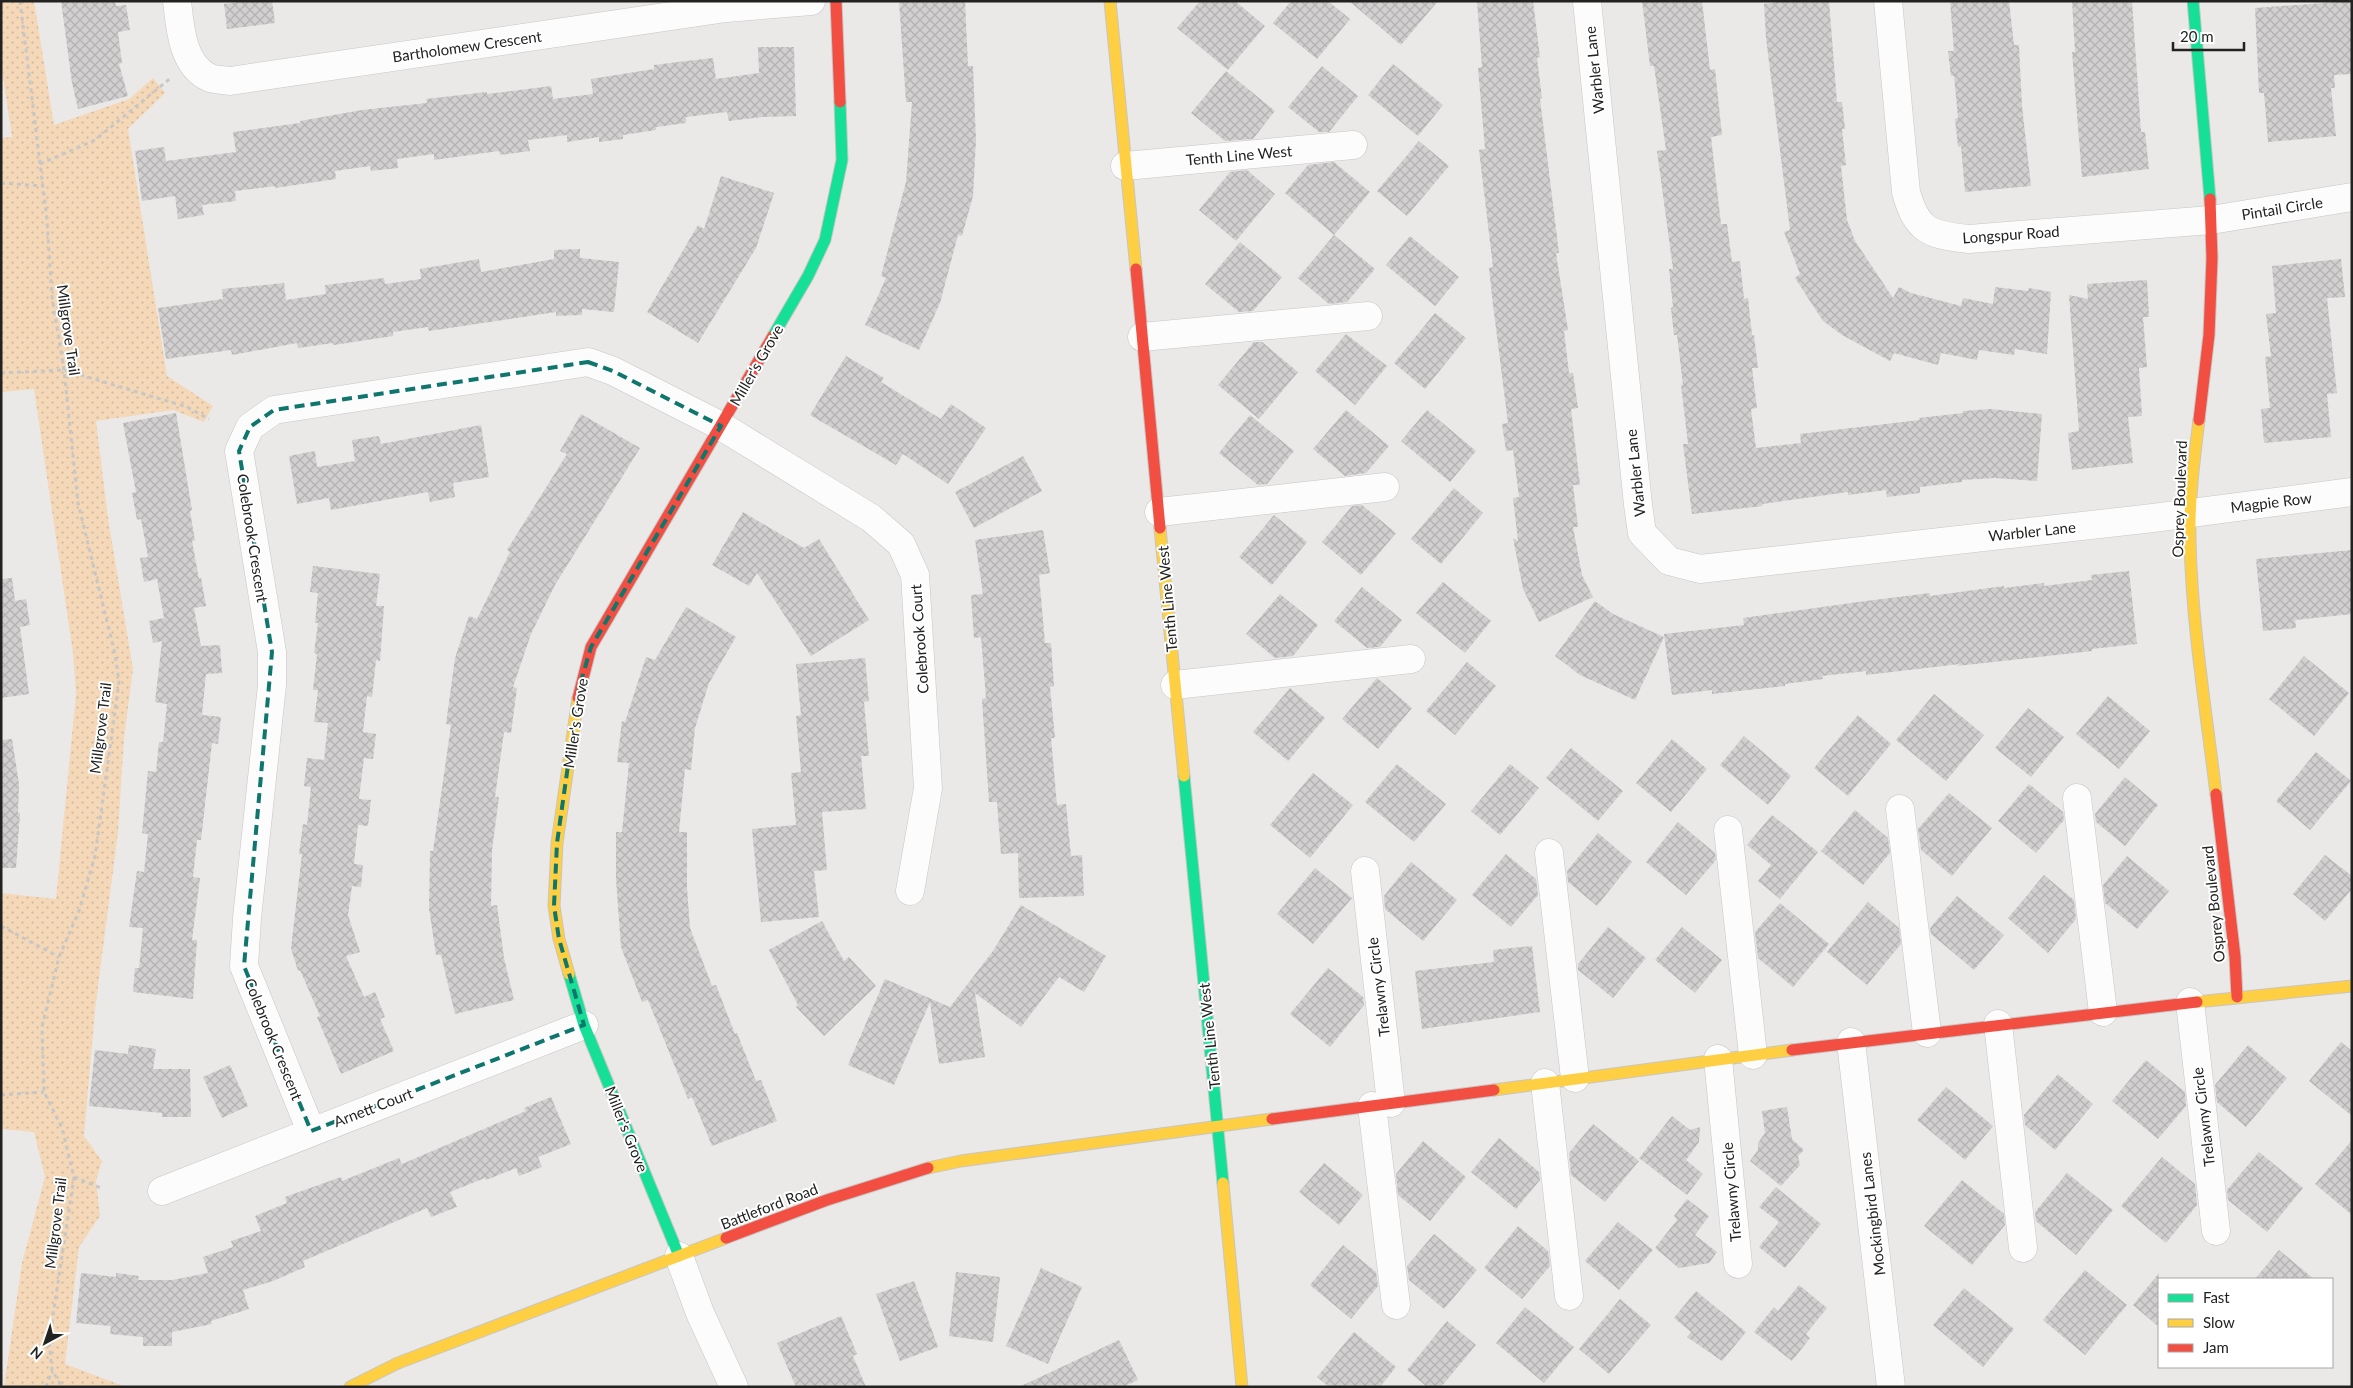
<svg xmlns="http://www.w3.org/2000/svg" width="2353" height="1388" font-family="Lato,sans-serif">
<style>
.park{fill:url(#park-dots)}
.building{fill:url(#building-cross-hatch)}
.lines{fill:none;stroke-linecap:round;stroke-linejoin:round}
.street-casing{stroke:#c6c6c5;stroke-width:29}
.fast-casing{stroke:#c6c6c5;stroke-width:13}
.slow-casing{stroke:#c6c6c5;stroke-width:13}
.jam-casing{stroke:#c6c6c5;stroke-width:13}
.path{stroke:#c8c7c7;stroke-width:3;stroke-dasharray:4 4;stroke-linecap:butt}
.street{stroke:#fcfcfc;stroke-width:28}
.fast{stroke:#16e098;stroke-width:11}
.slow{stroke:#ffcf43;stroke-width:11}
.jam{stroke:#f24e42;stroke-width:11}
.marked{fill:none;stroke:#0f766e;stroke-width:4;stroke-dasharray:10 6;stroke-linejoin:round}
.labels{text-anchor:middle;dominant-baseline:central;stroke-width:4;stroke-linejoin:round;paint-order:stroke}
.street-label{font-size:15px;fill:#222221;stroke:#fff}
</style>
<defs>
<pattern id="park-dots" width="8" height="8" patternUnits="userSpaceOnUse" patternTransform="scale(1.25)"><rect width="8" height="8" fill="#f4d8b8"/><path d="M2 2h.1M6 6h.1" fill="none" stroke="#d1b99e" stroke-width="1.8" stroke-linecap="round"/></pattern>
<pattern id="building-cross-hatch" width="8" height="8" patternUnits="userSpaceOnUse" patternTransform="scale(1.25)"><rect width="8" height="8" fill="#d1cfcf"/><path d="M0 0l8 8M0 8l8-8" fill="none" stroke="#b3b1b1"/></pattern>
</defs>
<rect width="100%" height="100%" fill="#ebe9e8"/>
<!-- park -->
<path class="park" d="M1,1H34L54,125L129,99L153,78L165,93L128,129L167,376L213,406L204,422L173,410L96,421L108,518L133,669L124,738L118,832L95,1010L84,1136L102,1161L96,1181L100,1216L79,1247L65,1364L126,1387H4L22,1263L45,1177L34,1132L1,1129V893L56,899L76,694L73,653L34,389L1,392V138L12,137L1,64Z"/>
<!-- building -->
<path class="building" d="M61,1H115L116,6L126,5L130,30L118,32L122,63L119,64L128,96L78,109L72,83Z
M247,1H272L275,23L227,29L224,4Z
M899,1H965L968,66H973L976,140L973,196L962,236L958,235L940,303L919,350L865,325L886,278L881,276L906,182L912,102H906Z
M1200,1H1235L1265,26L1228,70L1177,28Z
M1291,1H1328L1350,19L1317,59L1273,23Z
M1349,1H1438L1401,45Z
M1477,1H1533L1540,57L1537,58L1542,98L1540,99L1559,253H1556L1568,330L1564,331L1569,373H1573L1578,408L1571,409L1580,485H1573L1578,527H1573L1582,575L1593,597L1539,622L1523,589L1513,538L1518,541L1513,498L1519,497L1513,450L1506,451L1502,424L1508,423L1493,305L1489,268L1493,267L1479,150L1485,149L1478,68L1482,67Z
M1642,1H1702L1710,70L1715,69L1722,135L1711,137L1721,224H1727L1732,262L1740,261L1744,299L1748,298L1752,335H1754L1758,368H1752L1757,408L1751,409L1756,448L1801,443L1800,434L1920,420L1919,418L1963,413V411L1990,409L2042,414L2037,481L1994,478L1962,480V482L1920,487V493L1887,497L1886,490L1848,495V492L1762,504L1763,506L1692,514L1683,444H1688L1681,385H1683L1677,335H1674L1671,308L1673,307L1669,269H1673L1657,151L1666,150L1654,66H1650Z
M1785,1H1829L1837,102H1842L1845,129H1842L1846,165L1841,166L1847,220L1855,241L1893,298L1899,287L1911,293L1961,306L1963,298L1993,304L1995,287L2028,291L2029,288L2051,292L2047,354L2015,349L2014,355L1979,350L1977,360L1941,353L1938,365L1894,353L1890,361L1842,335L1823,321L1795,278L1800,274L1784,232L1790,230L1766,38L1764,4Z
M1950,1H2009L2014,45H2019L2022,106L2031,186L1965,192L1961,146L1958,147L1955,119L1958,118L1954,76H1951L1948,51H1954Z
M2072,1H2132L2141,132H2145L2149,169L2082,177L2072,52H2075Z
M2352,1V74L2334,75L2335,88H2331L2336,136L2268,142L2264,93H2259L2255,8Z
M758,47H794L796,116L762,117L729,121L727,112L686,117V123L656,127V130L623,135V139L599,142V137L567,142V135L528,140L530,151L500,155L499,151L434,160V154L397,159L398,168L371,171L370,166L335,171L336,179L275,188V186L235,191L236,201L202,205L204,215L178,219L175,196L142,201L135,151L164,147L166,161L236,152L233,132L300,123V121L362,110L427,103L426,99L487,92V94L551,86L553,99L593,94L591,79L654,69V65L678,62L713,58L716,79L759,73Z
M1393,64L1443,105L1418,136L1368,95Z
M1322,66L1358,96L1329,132H1319L1288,107Z
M1226,71L1275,111L1253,139L1225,141L1191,113Z
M1419,141L1449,166L1407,216L1377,191Z
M1334,162L1370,192L1334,235L1285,193L1308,165Z
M1247,170L1275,194L1236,241L1199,210L1230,172Z
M721,176L774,193L756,248L698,343L647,312L698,225L704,229Z
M1334,235L1375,269L1347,302L1329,304L1298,278Z
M1410,236L1459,277L1435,306L1386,265Z
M1240,242L1282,277L1253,311L1239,312L1205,284Z
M580,249V258L619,262L614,312L582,309V315L556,316V312L429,331L428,327L393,332V336L334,345L333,343L298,348L297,343L232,355L231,350L166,359L158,308L223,299L222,289L284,283L286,300L326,294L325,285L384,278L385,284L421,279L420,269L479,259L481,272L554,259V250Z
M2341,259L2345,297L2327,298L2337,393L2327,394L2331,437L2264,443L2261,409L2270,408L2265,357L2271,356L2266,314L2276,313L2272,266Z
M2147,280L2149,317H2143L2147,367L2139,368L2142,416L2128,417L2133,463L2072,470L2068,433L2079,431L2069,295L2088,299L2087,284Z
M1435,313L1466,338L1425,389L1394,363Z
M1346,334L1387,366L1355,405L1315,371Z
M1254,342H1262L1298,372L1259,419L1218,385Z
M846,356L884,378L881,382L941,419L951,404L986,428L948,484L903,454L896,465L810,415Z
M1346,410L1389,446L1366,473L1345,476L1313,449Z
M1427,410L1476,451L1450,482L1401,441Z
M176,413L192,510L190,511L195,541H192L199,579L201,578L206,606L194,608L201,646L220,645L222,673L206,674L202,715L221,717L218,744L212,743L201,840H197L193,877L200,878L192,940H197L193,999L133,992L135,968H139L143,928L129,927L137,871L144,872L148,834L142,833L148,771L156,772L159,742H163L167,704L155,702L162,641L153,643L149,621L164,618L157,579L144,582L140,558L148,557L141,519L137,520L132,493L136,492L123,423Z
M581,414L640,448L555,585L531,634L513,687L517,688L511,733L504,732L495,797H499L492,850L491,906L497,905L504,958L514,1000L455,1014L441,955H436L429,908L430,851H433L451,725L446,724L455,658L469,616L477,619L510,552L507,550L567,454L560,451Z
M1250,415L1294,451L1267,484L1258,485L1219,453Z
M481,425L489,477L453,483L455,497L430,502L428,492L331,510L329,498L297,504L289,456L315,451L317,467L355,461L352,440L379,436L381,444Z
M1023,456L1042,491L974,528L955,492Z
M1454,488L1483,513L1441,564L1411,539Z
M1362,505L1396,533L1361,575L1322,542L1352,506Z
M743,512L804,548L819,539L869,620L811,656L757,573L749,586L712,565Z
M1274,515L1307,542L1272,585L1239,557Z
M1043,530L1050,573L1039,575L1045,643H1051L1054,686L1050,687L1055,738H1051L1057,805L1066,804L1071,856L1082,855L1084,896L1019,898L1018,853L1001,854L997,802H989L982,699L986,698L981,637L974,638L971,595L983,594L975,540Z
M2352,550V614L2295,620L2296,628L2263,631L2256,559Z
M313,566L380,574L376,606H384L380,661L376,660L372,697L367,696L363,732L376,734L373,759L364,758L359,799L371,800L368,826L358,825L354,864L363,865L361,887L352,886L348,915L360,952L346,956L364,997L375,992L385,1017L380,1019L394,1051L341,1074L317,1017L320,1016L300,970L298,971L291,948L302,854H299L303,824L307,825L311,787L304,786L307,758L324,760L328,723L314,722L318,690H313L317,654L314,653L318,623H315L318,593L310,592Z
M2129,571L2137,644L2092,649V651L1957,666L1960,664L1866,675V671L1822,676L1823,679L1785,684V686L1712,694V690L1672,695L1664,634L1744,625L1743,618L1858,602L1930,593V596L2004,586V588L2044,583V586L2092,580L2091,575Z
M12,578L15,601L26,599L30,625L20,627L29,694L1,698V579Z
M1443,582L1491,621L1465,653L1416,613Z
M1362,587L1402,620L1380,647L1367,648L1334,621Z
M1280,594L1318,625L1293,656L1275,658L1246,634Z
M1595,601L1613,614L1664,637L1635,700L1580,675L1555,656Z
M686,607L736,637L709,683L695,728L691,770L685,769L679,832H687V888L690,928L712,986L716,985L735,1034L737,1033L756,1081L761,1080L777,1121L712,1146L692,1097L688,1099L648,1000L642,1002L621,947L616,879V832H622L629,763L617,762L622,721L625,722L646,657L655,660Z
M2304,656L2349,693L2314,736L2269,699Z
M865,658L869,701L864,702L869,756H861L866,809L822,812L827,870L814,871L819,917L761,922L752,829L796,825L791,773L801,772L796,716L801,715L796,664Z
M1467,662L1496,686L1455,735L1426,711Z
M1377,678L1412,708L1378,749L1342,719Z
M1290,688L1325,718L1288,761L1253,732Z
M1934,694L1984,735L1946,781L1896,740Z
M2108,696L2150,731L2119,769L2076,734Z
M2028,708L2064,737L2031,777L1995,748Z
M1858,715L1891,744L1848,796L1814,768Z
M1744,736L1791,776L1768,805L1720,765Z
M12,739L19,784L18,813H20L16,868H1V740Z
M1672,739L1707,769L1671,812L1636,783Z
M1571,748L1623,791L1598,821L1546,778Z
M2316,752L2351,781L2310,830L2276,801Z
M1397,764L1446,804L1414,842L1365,802Z
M1510,764L1539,788L1500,835L1471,811Z
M1313,773L1353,805L1310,858L1270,825Z
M2125,777L2158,805L2125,846L2096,822L2095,814Z
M2029,784L2063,812L2064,820L2036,853L1998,821Z
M1949,793L1992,828L1952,876L1921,850L1918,829Z
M1855,810L1888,838L1890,853L1863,885L1821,851Z
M1772,815L1818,852L1780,899L1758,881L1771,865L1747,845Z
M1678,822L1715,853L1716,860L1686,895L1646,862Z
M1598,833L1632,862L1597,906L1568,882L1567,871Z
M1506,854L1536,879L1538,895L1511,927L1472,895Z
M2325,855L2352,876V889L2325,921L2293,894Z
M2127,856L2169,891L2137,929L2105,903L2103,885Z
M1411,862L1457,900L1423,941L1385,909L1384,896Z
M1315,868L1352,898L1313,944L1277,914Z
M2044,875L2074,900L2076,919L2048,953L2008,918Z
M1957,896L2004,935L1974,970L1931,934L1930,928Z
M1868,902L1899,928L1901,944L1867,985L1827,952Z
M1780,903L1829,944L1793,987L1758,958L1755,932Z
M1021,905L1106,956L1084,992L1059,977L1021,1027L975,993L985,1057L939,1064L930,1002L894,1085L848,1065L885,979L950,1007L993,951Z
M822,921L844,961L849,957L876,986L824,1036L796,1007L798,1005L769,950Z
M1608,927L1646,958L1613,998L1578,970V964Z
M1682,927L1722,960L1695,993L1655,960Z
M1532,946L1540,1012L1422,1029L1415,971L1494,962L1493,950Z
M1328,968L1363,997L1364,1005L1330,1047L1290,1014Z
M2341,1042L2352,1051V1116L2309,1081Z
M129,1045L156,1049L153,1069H190L191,1117H162V1113L89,1106L95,1050L128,1054Z
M2248,1045L2287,1078L2246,1127L2217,1102L2215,1085Z
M2146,1060L2185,1092L2186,1106L2158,1139L2112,1101Z
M230,1065L248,1106L222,1118L203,1077Z
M2058,1074L2093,1104L2055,1150L2025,1125L2024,1115Z
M1946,1087L1993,1126L1965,1160L1917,1120Z
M551,1097L571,1144L538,1157L542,1167L519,1176L516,1168L486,1180L485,1178L450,1192L457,1207L431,1217L427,1208L303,1261L305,1267L273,1281L243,1290L249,1309L211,1321L212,1324L172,1332V1346H143V1337L110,1334L111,1326L76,1323L81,1273L116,1277V1273L139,1276L138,1280H172L208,1273L203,1257L233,1247L231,1241L261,1231L255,1216L287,1203L285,1197L341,1177L342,1181L399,1158L402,1164L526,1111L524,1108Z
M1787,1107L1792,1139L1804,1150L1798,1156L1800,1165L1781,1186L1750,1161L1758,1150V1143L1765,1133L1762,1111Z
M1672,1116L1690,1130L1700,1127L1699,1142L1686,1160L1703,1174L1687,1195L1639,1158Z
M1593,1124L1639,1161L1605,1202L1571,1175L1569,1153Z
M1499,1138L1539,1172L1540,1180L1516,1209L1471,1172Z
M2352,1140V1215L2315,1184Z
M1423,1141L1466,1177L1430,1221L1398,1195L1396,1174Z
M2259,1152L2303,1188L2267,1232L2228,1200L2227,1190Z
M2162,1157L2195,1184L2197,1205L2166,1243L2121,1206Z
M1324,1163L1363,1195L1339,1225L1299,1192Z
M2067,1173L2113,1210L2076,1255L2036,1221L2035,1212Z
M1962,1180L2004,1214L2005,1225L1972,1265L1924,1226Z
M1776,1187L1821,1224L1785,1268L1759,1247L1779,1222L1759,1207Z
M1687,1199L1709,1216L1695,1235L1717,1252L1709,1263L1679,1268L1655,1248L1677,1220L1674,1216Z
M1618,1222L1653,1250L1619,1290L1585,1261Z
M1518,1226L1548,1251L1550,1266L1522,1299L1484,1268Z
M1434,1234L1477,1270L1444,1309L1409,1280L1407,1266Z
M1343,1245L1376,1272L1378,1286L1351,1319L1310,1285Z
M2279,1250L2314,1279H2255Z
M1041,1268L1082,1287L1048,1364L1006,1346Z
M2085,1270L2127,1305L2085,1355L2043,1320Z
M956,1272L1000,1277L993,1342L949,1336Z
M2159,1273V1327L2133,1305Z
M914,1281L938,1347L900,1361L876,1294Z
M1799,1285L1827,1308L1806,1334L1810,1338L1792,1361L1754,1332L1774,1307L1778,1311Z
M1964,1288L2014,1329L1983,1367L1933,1325Z
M1696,1291L1746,1332L1722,1361L1687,1337L1691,1332L1674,1318Z
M1620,1299L1651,1325L1609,1374L1579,1349Z
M1525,1307L1574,1347L1544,1383L1496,1343Z
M841,1316L857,1354L853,1356L866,1387H796L777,1343Z
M1447,1321L1476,1345L1441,1387H1427L1407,1370Z
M1354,1332L1396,1367L1380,1387H1329L1317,1377Z
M1119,1340L1138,1380L1123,1387H1019Z"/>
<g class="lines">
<!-- street casing -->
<g class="street-casing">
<path id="street" d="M177,1C180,27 182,66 210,78C216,80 224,80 230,81L726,8L811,1
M1587,1L1638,505L1642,533L1669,561L1700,569L2153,518L2352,492
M1888,1L1906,192C1917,231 1929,235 1969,239L2211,220L2352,197
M1125,166L1353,145
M1142,337L1368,316
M1159,512L1385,487
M1175,685L1411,659
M2077,798L2103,1012
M1900,809L1927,1033
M1728,830L1753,1055
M1549,853L1575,1078
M1365,871L1391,1103
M2190,1002L2216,1231
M1998,1024L2023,1248
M1851,1042L1891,1387
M1718,1059L1738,1264
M1545,1083L1569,1296
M1372,1106L1396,1305
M311,1131L244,966L247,918L272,685V652L239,451L250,427L274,410L588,362L613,371L721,426L871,518L901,544L915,575L928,788L910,891
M162,1191L584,1025
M679,1256L700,1313L734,1387"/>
</g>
<!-- fast casing -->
<g class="fast-casing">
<path id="fast" d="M2193,1L2210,199
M773,336L808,276L825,240L842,160L840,102
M1184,776L1223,1183
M569,974L584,1025L679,1256"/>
</g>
<!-- slow casing -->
<g class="slow-casing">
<path id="slow" d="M1110,1L1136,269
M2199,420C2194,460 2189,501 2190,541C2192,626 2206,710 2216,794
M1160,528L1184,776
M569,974L559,939L554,906L557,843L578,698
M2197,1002L2352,986
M1494,1090L1792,1050
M928,1168L961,1161L1272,1119
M1223,1183L1242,1387
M350,1387L398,1363L726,1238"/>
</g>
<!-- jam casing -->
<g class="jam-casing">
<path id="jam" d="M836,1L840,102
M1136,269L1160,528
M2199,420L2209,335L2212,258L2210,199
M578,698L591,647L773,336
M2216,794L2235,957L2237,997
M1792,1050L2197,1002
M1272,1119L1494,1090
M726,1238L827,1200L928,1168"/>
</g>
<!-- path -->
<path class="path" d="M20,1L47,220L52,297L64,370L78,503L115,654L119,682L95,856L79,911L59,957L42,1027L44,1092L62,1128L74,1177L49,1342L52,1370L62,1387
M40,164L95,140L172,77
M1,183L43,186
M1,373L64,370L187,407L209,419
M1,926L59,957
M1,1095L44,1092
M74,1177L101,1188
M46,1387L52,1371"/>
<!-- street -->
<use href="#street" class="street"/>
<!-- fast -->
<use href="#fast" class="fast"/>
<!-- slow -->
<use href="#slow" class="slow"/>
<!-- jam -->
<use href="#jam" class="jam"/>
</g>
<!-- marked area -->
<path class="marked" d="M588,362L613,371L721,426L591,647L579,688L557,843L554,906L559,939L584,1025L311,1131L244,966L272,652L239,451L250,427L274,410Z"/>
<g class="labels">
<!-- street labels -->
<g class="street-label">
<text transform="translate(467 46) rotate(-8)">Bartholomew Crescent</text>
<text transform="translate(1594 70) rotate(-96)">Warbler Lane</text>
<text transform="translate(1239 155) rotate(-5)">Tenth Line West</text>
<text transform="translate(2282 208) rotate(-9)">Pintail Circle</text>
<text transform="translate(2011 234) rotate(-4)">Longspur Road</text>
<text transform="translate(69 330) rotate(82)">Millgrove Trail</text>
<text transform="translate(756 365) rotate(-60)">Miller's Grove</text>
<text transform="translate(1635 473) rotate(-96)">Warbler Lane</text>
<text transform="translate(2179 499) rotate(-88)">Osprey Boulevard</text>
<text transform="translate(2271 502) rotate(-7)">Magpie Row</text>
<text transform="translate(2032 531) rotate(-6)">Warbler Lane</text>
<text transform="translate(253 538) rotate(81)">Colebrook Crescent</text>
<text transform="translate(1167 599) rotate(-95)">Tenth Line West</text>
<text transform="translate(919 639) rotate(-94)">Colebrook Court</text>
<text transform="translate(575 723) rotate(-81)">Miller's Grove</text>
<text transform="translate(100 728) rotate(-83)">Millgrove Trail</text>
<text transform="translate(2213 904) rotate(-96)">Osprey Boulevard</text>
<text transform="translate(1378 987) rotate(-97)">Trelawny Circle</text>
<text transform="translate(1209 1036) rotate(-96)">Tenth Line West</text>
<text transform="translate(274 1039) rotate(68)">Colebrook Crescent</text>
<text transform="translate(373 1107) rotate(-21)">Arnett Court</text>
<text transform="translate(2203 1117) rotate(-97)">Trelawny Circle</text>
<text transform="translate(627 1129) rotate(68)">Miller's Grove</text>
<text transform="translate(1731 1192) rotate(-95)">Trelawny Circle</text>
<text transform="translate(769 1206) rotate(-21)">Battleford Road</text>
<text transform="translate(1872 1214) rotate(-97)">Mockingbird Lanes</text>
<text transform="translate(55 1223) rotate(-83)">Millgrove Trail</text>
</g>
</g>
<!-- border -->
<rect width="2353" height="1388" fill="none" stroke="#222221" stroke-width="5"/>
<!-- legend -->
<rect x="2158" y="1278" width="175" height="90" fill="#ffffff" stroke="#a7a7a6"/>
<rect x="2168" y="1294" width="25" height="8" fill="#16e098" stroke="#a7a7a6"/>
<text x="2203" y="1303" font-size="15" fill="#222221">Fast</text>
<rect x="2168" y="1319" width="25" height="8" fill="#ffcf43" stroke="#a7a7a6"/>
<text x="2203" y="1328" font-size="15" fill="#222221">Slow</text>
<rect x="2168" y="1344" width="25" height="8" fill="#f24e42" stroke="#a7a7a6"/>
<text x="2203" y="1353" font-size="15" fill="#222221">Jam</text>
<!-- north arrow -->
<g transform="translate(45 1343) rotate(220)" stroke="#ffffff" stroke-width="4" paint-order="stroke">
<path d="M0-4L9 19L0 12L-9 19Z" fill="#222221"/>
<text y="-8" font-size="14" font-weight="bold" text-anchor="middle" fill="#222221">N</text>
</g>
<!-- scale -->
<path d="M2173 42v8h71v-8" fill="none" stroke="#222221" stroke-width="2.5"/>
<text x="2180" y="42" font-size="15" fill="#222221" stroke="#ffffff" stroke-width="4" paint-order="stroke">20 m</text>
</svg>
